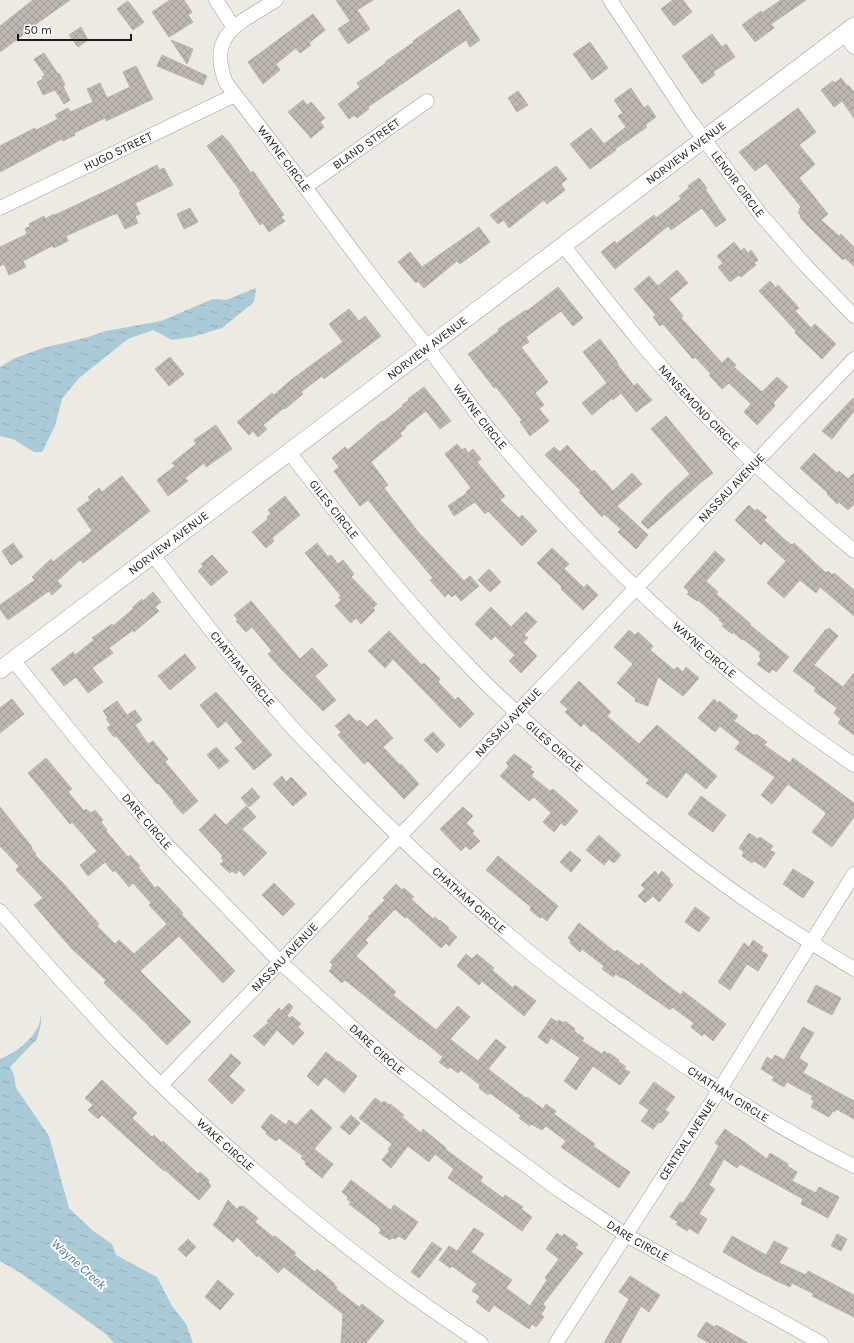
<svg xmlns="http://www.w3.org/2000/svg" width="854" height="1343" font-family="Karla,sans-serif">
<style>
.water{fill:url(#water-ripples)}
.building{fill:url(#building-cross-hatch);stroke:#bdb2a8}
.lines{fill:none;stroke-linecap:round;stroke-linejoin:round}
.minor-casing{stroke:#9e9e9e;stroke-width:15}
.tertiary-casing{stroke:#9e9e9e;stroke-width:18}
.minor{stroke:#fff;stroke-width:14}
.tertiary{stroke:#fff;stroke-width:17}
.labels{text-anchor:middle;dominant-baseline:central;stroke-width:4;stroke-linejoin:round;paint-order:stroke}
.street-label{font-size:12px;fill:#1d1d1d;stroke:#fff}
.water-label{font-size:13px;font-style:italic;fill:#5478a2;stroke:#fff}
</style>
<defs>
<pattern id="water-ripples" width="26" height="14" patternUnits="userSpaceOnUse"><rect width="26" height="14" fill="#a9cad6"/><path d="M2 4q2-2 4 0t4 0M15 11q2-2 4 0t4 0" fill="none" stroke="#91adb7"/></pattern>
<pattern id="building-cross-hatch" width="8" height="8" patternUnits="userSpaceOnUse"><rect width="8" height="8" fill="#bdb6b1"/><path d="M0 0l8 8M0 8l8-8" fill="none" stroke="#a29c98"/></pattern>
</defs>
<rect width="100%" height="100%" fill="#edeae4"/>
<!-- water -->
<path class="water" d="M256,288L254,302L222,328L192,337L172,340L153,330L128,339L79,378L62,399L55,426L42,452H34L13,439L0,436V367L15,358L43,348L85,338L106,331L161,321L213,299L226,300Z
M41,1014V1024L37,1039L10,1067L14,1075L16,1088L49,1136L69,1208L92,1230L112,1244L116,1255L157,1277L172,1306L186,1324L193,1343H114L106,1334L19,1272L0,1261V1059C15,1053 30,1042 38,1027C40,1023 40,1018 41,1014Z"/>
<!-- building -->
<path class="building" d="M33,0H70L22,34L23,35L0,52V26Z
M170,0H184L192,12L188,15L193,22L169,37L152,12Z
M336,0H373L357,10L370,29L348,44L338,29L350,21Z
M673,0H683L692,12L674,26L661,9Z
M781,0H806L771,24L774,28L755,42L742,25L761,11L762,13Z
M128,1L144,22L133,30L117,9Z
M459,9L480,40L470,47L466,40L368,107L369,109L357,118L354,115L349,119L338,104L360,87L357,83L386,63L385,62L414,42L413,41Z
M313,14L325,30L309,43L311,45L300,53L296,48L276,64L280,70L263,84L248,62Z
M81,27L88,40L78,47L69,35Z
M712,34L722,47L726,44L735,57L713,72L715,75L702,84L682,56Z
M171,40L193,49L187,64Z
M590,42L608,68L592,80L573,54Z
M44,53L58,74L59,73L65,85L63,86L70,100L64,104L55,90L43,95L37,82L43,79L42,77L45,75L34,59Z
M162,55L207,76L203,85L157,66Z
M136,66L153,99L106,121L105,118L74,133L75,135L63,141L62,139L0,172V146L35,128L36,130L58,119L55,115L68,108L70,112L93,102L87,89L100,83L107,98L130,87L123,72Z
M841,78L847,86L848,85L854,92V118L842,101L834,107L821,90L833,81L835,83Z
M631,88L644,108L648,105L656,117L645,125L647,127L615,149L616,150L590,169L570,144L591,128L604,144L626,127L618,116L623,113L614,100Z
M518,91L528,105L517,112L508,98Z
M303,100L307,105L311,102L325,118L320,122L324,127L311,138L288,112Z
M798,108L816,132L799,145L815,164L799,178L828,214L821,220L839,236L841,234L854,247V266L845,258L843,260L807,225L800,217L801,216L798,212L800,211L799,209L801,207L766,163L755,171L739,152Z
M222,135L229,142L251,173L253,171L284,215L281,217L285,221L269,232L263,223L260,225L239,193L241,192L207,146Z
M157,165L159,170L164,168L173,185L135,203L140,214L135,216L138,223L125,229L117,213L114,215V214L66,236L68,241L54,248L52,246L23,261L26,267L9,275L4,264L0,266V247L27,234L25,229L30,226L29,224L44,216L45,219L54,214L55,215L110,189Z
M556,166L567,179L561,184L565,190L547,204L544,200L509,228L504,220L498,224L490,215Z
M699,178L707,188L705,189L726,220L716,227L702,208L671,230L668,226L615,269L601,252L615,241L616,244L654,215L656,218L681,199L679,196L689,188L688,186Z
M190,208L198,222L184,229L177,214Z
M479,227L490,242L460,264L457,261L424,288L418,281L416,283L398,262L410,252L422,267Z
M734,242L741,251L744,248L748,253L751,250L758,260L754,263L756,265L741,277L739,275L730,282L718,267L723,263L717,256Z
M677,270L688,283L669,299L683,316L681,318L722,363L728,357L736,365L734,367L762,392L777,377L788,387L773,403L775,406L757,425L744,412L751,404L729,383L722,389L709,375L711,374L695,357L693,359L663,324L660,326L653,317L656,315L634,289L649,276L658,286Z
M770,281L776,288L778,285L799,308L795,311L811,328L815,324L836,344L822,359L795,333L796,331L759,291Z
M558,287L583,318L573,326L561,311L526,337L529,342L521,347L548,382L535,393L544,405L539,409L549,421L530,436L520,422L522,420L496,387L494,388L468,354L499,331L498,329L526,310L527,311Z
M349,309L359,321L365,316L381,336L324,379L322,376L301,392L303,394L285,409L284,408L263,425L267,429L258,437L253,431L249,435L237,422L272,393L274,395L291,380L343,342L329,324Z
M600,339L618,363L617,364L634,386L637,383L652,400L636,412L621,393L613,400L612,398L592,415L582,403L607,383L583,352Z
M170,357L184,374L169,386L155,369Z
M424,387L451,421L440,429L426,411L405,427L406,428L400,433L402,436L371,462L388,485L384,488L419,533L464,581L470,576L479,586L461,601L455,594L452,597L448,593L445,597L430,580L433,578L398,537L368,500L360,506L334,471L339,467L332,458L345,447L348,450L382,421L383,422L403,406L402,405L409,400L408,399Z
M853,398L854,411L832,439L822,431Z
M666,416L713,473L699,484L648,529L641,522L667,495L690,474L651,429Z
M216,425L232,449L206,467L204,463L185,478L188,481L168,496L157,480L175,466L172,463L196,444L194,440Z
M457,444L462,450L465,448L468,453L473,449L481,459L477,462L505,496L500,500L519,518L522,515L537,531L522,546L488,511L485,514L475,502L454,516L448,506L467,493L466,492L471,488L445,454Z
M567,445L592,472L594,470L613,491L632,473L642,484L617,506L648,535L636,549L618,532L621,529L604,514L602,517L579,492L581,491L545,455L554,447L560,452Z
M814,453L837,473L839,471L848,479L854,473V504L848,510L839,502L837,504L827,494L828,493L800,468Z
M122,476L150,511L83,563L80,560L57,581L62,586L52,595L49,591L8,620L0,609V605L35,580L32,577L51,559L53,562L92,531L77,509L90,500L88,497L99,488L102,492Z
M285,496L300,515L272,538L274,541L266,548L252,532L268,519L267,517L271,514L268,510Z
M749,505L755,511L757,509L767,517L764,520L785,540L792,545L794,543L826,573L828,571L832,575L834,573L854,590V616L820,587L816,593L800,580L784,598L767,583L786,561L764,541L761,545L735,520Z
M13,543L23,557L11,565L2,551Z
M317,543L328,557L331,555L338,564L343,560L354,574L351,577L377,604L373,608L375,610L361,624L356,618L351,623L335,606L341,600L339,597L341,596L305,553Z
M552,548L569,564L564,569L584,588L587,584L598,595L583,610L561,589L562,587L537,563Z
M715,551L725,560L706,581L718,592L716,594L751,624L750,625L789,657L776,672L773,669L769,673L757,664L761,660L759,656L761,653L743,639L742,640L733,632L732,634L722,626L724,624L719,620L720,619L698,600L697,601L687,594L689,592L684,587Z
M212,555L228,572L211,586L198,571L203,566L201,564Z
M489,569L501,582L490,592L478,580Z
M153,592L161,602L155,607L159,611L134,632L133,630L109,648L113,653L92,668L103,682L88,693L76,677L64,686L51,669L73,652L75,655L94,640L92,638L112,624L113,626L133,609L132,608L142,599L143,601Z
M251,601L300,659L312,648L328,665L315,676L336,700L323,711L280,668L268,654L272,651L252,627L246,632L236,621L238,620L234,615Z
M491,607L511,627L526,612L537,622L524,635L528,638L523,642L537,656L521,673L509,661L515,655L495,636L491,640L475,624Z
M829,628L838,636L814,665L843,687L854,673V735L838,723L841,719L834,713L837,708L814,691L816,688L793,671L826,629L827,630Z
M629,630L635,635L638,632L653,646L650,650L674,670L677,667L683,672L686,667L699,678L683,696L658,677L648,706L635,701L636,699L617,683L633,664L614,647Z
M389,631L422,665L424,663L440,679L438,682L455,700L458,697L474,714L460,728L393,659L385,668L368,651Z
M185,654L196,668L170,690L158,676Z
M579,681L611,712L607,716L639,744L657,725L717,776L706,789L686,772L667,798L646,783L649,780L593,731L592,732L584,723L581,727L565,712L568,709L560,702Z
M216,692L272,755L254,770L235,748L243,742L226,721L218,728L200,705Z
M12,699L24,714L0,733V708Z
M714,699L718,703L719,701L738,716L734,721L755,736L756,734L767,742L764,745L790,763L793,758L854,803V817L832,847L812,832L826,814L824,811L788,784L772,804L761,795L775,777L735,749L740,742L720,726L715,732L698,718Z
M117,701L127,715L135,710L142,720L135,725L148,744L153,741L168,759L165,762L198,801L183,814L173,803L174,802L158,783L157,784L116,736L114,737L107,728L111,725L106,719L108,718L103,711Z
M349,714L357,722L360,720L367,727L376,719L393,738L383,747L400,765L401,764L419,784L404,799L368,761L364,764L338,735L341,732L335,726Z
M433,732L445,745L437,753L424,740Z
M216,747L229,761L219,769L207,755Z
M514,754L532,767L530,769L534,772L531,776L550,791L553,789L578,811L565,826L561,823L554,832L543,822L551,813L534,797L529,801L500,776L509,766L506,763Z
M46,758L72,789L68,792L84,811L86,809L91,813L95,810L103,820L101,822L107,830L106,831L128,857L130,855L140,866L138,867L155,888L158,886L183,913L181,914L235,971L223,983L179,936L140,971L191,1022L167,1045L149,1027V1026L104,983L106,980L72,949L34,905L43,898L16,870L19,866L0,846V807L32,847L31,848L36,854L35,855L62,882L84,907L99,924L97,926L115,944L119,940L134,954L167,924L149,905L151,903L133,883L129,887L115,870L113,872L105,862L88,876L80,865L97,851L72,822L70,824L28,773Z
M282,776L286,782L291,777L307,794L293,806L273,784Z
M252,788L260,797L249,807L241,798Z
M701,796L726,815L713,832L688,814Z
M246,806L256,817L242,829L267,853L244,876L239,870L236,874L232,871L230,873L220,864L224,861L221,858L223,856L199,830L215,814L226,825Z
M463,807L473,816L466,823L474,831L472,833L480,841L470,850L466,846L461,851L440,829Z
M749,833L758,839L760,837L773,846L770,850L775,853L765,868L754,861L752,863L742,856L744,852L739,848Z
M599,835L621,855L614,863L609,859L604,865L586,850Z
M570,851L581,860L571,872L560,862Z
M498,856L558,906L547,921L542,917L540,918L530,910L531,907L486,870Z
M793,869L814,882L803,898L783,884Z
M655,871L658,875L662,871L670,879L669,881L673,885L659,902L653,896L645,903L638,896L645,889L641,885Z
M274,883L295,904L283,916L262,895Z
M396,884L402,890L404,888L414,897L411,899L433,919L435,917L439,921L440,920L449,928L448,929L457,937L449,946L446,943L441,948L407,917L405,918L395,909L365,940L368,943L356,956L396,992L393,995L436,1030L458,1006L470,1017L450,1039L478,1061L496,1039L506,1047L488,1069L526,1098L527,1097L543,1109L546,1104L556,1111L554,1114L595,1144L593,1146L630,1172L619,1188L561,1147L566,1141L546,1126L542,1130L531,1124L530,1126L519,1118L521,1116L490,1093L488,1095L479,1088L480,1085L461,1070L458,1073L450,1067L448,1069L439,1062L443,1057L421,1039L420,1040L345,980L342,983L329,971L332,968L331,967L333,965L330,962L370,918L368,917L385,900L383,898Z
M695,907L710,918L699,932L685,922Z
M579,923L615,952L617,950L639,966L641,963L662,981L681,995L683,991L726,1024L713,1041L704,1033L702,1036L691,1027L694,1023L672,1007L670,1010L627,980L621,977V978L616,974L613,977L602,969L604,966L582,949L580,952L570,943L571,941L568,938Z
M753,940L763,947L761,951L768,955L758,971L747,964L730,990L718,982L744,943L749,947Z
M466,954L472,959L477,954L494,968L492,970L513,988L515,985L536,1001L524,1016L482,981L479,985L457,966Z
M816,985L841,998L832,1015L807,1002Z
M289,1003L293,1007L287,1016L290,1018L292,1016L301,1024L298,1027L304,1033L293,1045L277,1030L264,1046L253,1036L269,1022L267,1021L279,1008L281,1011Z
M551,1018L557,1022L559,1020L564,1023L565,1021L575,1029L574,1031L584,1038L582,1041L602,1054L604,1051L608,1054L609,1053L619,1060L618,1061L626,1067L624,1069L630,1072L620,1085L593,1066L576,1090L564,1081L580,1058L551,1038L547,1044L538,1037Z
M803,1027L814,1033L799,1058L808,1064L803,1073L854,1101V1119L836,1109L835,1112L833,1111L829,1117L811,1107L814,1101L811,1099L813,1096L787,1082L784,1087L772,1080L774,1077L761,1069L767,1057L772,1060L775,1055L784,1060Z
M326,1052L338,1062L339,1061L357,1076L344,1093L325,1077L318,1086L307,1076Z
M231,1054L241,1063L229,1076L245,1090L232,1104L208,1080Z
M102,1080L137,1113L132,1118L152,1137L154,1135L162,1143L163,1141L198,1174L200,1172L209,1180L208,1182L211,1186L199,1200L165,1170L164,1171L102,1115L98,1119L88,1110L93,1105L85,1098Z
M654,1082L675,1097L665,1110L669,1113L661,1123L659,1122L653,1129L641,1121L649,1110L639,1103Z
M375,1098L382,1103L384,1101L389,1105L390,1104L404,1115L402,1117L421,1133L423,1129L446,1148L445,1149L483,1177L480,1181L503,1198L505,1195L523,1207L521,1209L532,1217L522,1231L448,1178L454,1169L435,1154L429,1162L408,1146L391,1168L382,1160L390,1150L388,1149L392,1144L359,1118Z
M311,1109L332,1128L314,1149L333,1164L322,1178L305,1164L306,1162L301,1158L303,1156L279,1138L276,1141L266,1134L267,1133L261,1127L271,1114L286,1125L289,1120L296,1125Z
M351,1115L360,1123L350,1135L340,1127Z
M725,1129L736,1137V1136L767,1159L770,1153L788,1164L787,1166L797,1172L792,1181L816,1193L819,1187L839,1197L828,1218L801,1204L803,1199L740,1164L737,1168L724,1159L709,1185L715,1189L699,1214L707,1219L698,1234L689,1228L687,1231L676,1224L678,1222L670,1217L680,1202L683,1203L699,1179L719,1146L715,1143Z
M351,1180L389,1209L391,1210L394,1205L418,1222L405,1240L399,1236L395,1239L392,1238L390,1240L379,1233L381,1230L378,1226L349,1204L351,1202L347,1199L348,1197L342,1192Z
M228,1200L237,1209L240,1206L242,1207L243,1206L258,1218L255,1222L273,1237L275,1236L296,1253L294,1255L315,1272L317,1269L335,1284L334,1285L337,1287L336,1289L359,1307L362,1304L384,1321L366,1343H341L343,1314L284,1267L278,1273L258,1255L257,1257L237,1237L233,1242L213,1225L217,1220Z
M474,1228L484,1234L471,1252L512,1280L506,1288L530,1306L547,1280L545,1278L559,1259L546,1249L557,1233L562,1237L564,1234L578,1244L575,1248L583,1253L543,1304L546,1307L541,1314L544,1317L536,1327L532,1324L529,1329L494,1305L489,1312L476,1302L480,1296L472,1291L477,1284L452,1266L450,1268L439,1260L449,1246L457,1251Z
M837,1234L847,1239L841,1251L831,1246Z
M732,1236L766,1255L774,1241L788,1248L779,1263L806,1275L808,1271L854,1295V1317L812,1296L814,1294L792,1283L790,1287L772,1279V1278L756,1271L723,1252Z
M188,1239L196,1247L186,1257L178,1249Z
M432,1242L442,1249L419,1278L411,1272Z
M630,1276L660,1295L649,1312L641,1306L620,1343H604L629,1299L619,1292Z
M218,1280L234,1294L220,1310L205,1297Z
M706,1322L714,1327L716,1325L722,1328L748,1343H709L697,1336Z"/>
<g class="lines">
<!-- minor casing -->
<g class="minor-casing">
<g id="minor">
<path d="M216,0L234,28"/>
<path id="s1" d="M276,0C241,23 206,33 226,83C275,145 320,208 367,270C387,297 408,322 428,348C450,376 470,406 493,434C598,560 718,673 854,765"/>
<path id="s2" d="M610,0L691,122L761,215L806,266L854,316"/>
<path d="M844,34L854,47"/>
<path id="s3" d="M305,187L427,101"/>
<path id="s4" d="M0,208L235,95"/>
<path id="s5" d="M563,245C610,305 657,366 711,421C756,467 804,509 854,551"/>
<path id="s6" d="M289,452C344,523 400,595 463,660C499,698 539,734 579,768C632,814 686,858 743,898C779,923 816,946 854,969"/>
<path id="s7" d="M153,555C195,611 237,665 283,717C297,734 313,749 328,765C391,831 458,893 528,951C564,981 603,1008 641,1036C709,1084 779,1129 854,1166"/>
<path id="s8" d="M13,660L85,749L166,844L280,962L394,1065L471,1125L559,1190L626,1235L821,1343"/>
<path id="s9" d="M0,911C38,956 78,999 118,1042C133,1056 147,1072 162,1086C261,1181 367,1268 481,1343"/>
<path id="s10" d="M161,1085L280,962L854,359"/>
<path id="s11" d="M556,1343L720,1089L854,874"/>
</g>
</g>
<!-- tertiary casing -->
<g class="tertiary-casing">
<g id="tertiary">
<path id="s12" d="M0,670L854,26"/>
</g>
</g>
<!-- minor -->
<use href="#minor" class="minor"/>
<!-- tertiary -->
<use href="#tertiary" class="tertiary"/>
</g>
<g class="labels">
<!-- street labels -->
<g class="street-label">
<text stroke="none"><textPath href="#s3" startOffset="75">BLAND STREET</textPath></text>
<text stroke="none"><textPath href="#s4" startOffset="131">HUGO STREET</textPath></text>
<text stroke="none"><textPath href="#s12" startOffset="859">NORVIEW AVENUE</textPath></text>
<text stroke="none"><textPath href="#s1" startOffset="206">WAYNE CIRCLE</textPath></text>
<text stroke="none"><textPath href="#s2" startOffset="224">LENOIR CIRCLE</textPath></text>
<text stroke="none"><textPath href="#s12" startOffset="535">NORVIEW AVENUE</textPath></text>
<text stroke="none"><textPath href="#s5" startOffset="212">NANSEMOND CIRCLE</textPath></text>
<text stroke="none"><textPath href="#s1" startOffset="530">WAYNE CIRCLE</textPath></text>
<text stroke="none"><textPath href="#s10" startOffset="826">NASSAU AVENUE</textPath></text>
<text stroke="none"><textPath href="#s6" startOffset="73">GILES CIRCLE</textPath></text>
<text stroke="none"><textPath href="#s12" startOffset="211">NORVIEW AVENUE</textPath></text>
<text stroke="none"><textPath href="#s1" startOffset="854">WAYNE CIRCLE</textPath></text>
<text stroke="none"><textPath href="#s7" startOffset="145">CHATHAM CIRCLE</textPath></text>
<text stroke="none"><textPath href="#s10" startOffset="502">NASSAU AVENUE</textPath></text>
<text stroke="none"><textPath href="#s6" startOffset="397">GILES CIRCLE</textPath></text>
<text stroke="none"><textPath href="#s8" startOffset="210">DARE CIRCLE</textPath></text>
<text stroke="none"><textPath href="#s7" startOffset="469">CHATHAM CIRCLE</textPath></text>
<text stroke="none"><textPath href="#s10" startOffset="178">NASSAU AVENUE</textPath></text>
<text stroke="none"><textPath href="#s8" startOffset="534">DARE CIRCLE</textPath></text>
<text stroke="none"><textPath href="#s7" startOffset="793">CHATHAM CIRCLE</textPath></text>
<text stroke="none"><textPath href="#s11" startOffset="242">CENTRAL AVENUE</textPath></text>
<text stroke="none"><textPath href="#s9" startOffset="325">WAKE CIRCLE</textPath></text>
<text stroke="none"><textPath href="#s8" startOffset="858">DARE CIRCLE</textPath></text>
</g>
<!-- water labels -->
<g class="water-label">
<text transform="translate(79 1264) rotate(42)">Wayne Creek</text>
</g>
</g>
<!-- scale -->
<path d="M18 34v6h113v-6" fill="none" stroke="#1d1d1d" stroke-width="2"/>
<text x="24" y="34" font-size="12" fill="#1d1d1d" stroke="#ffffff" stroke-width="3" paint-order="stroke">50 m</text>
</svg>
